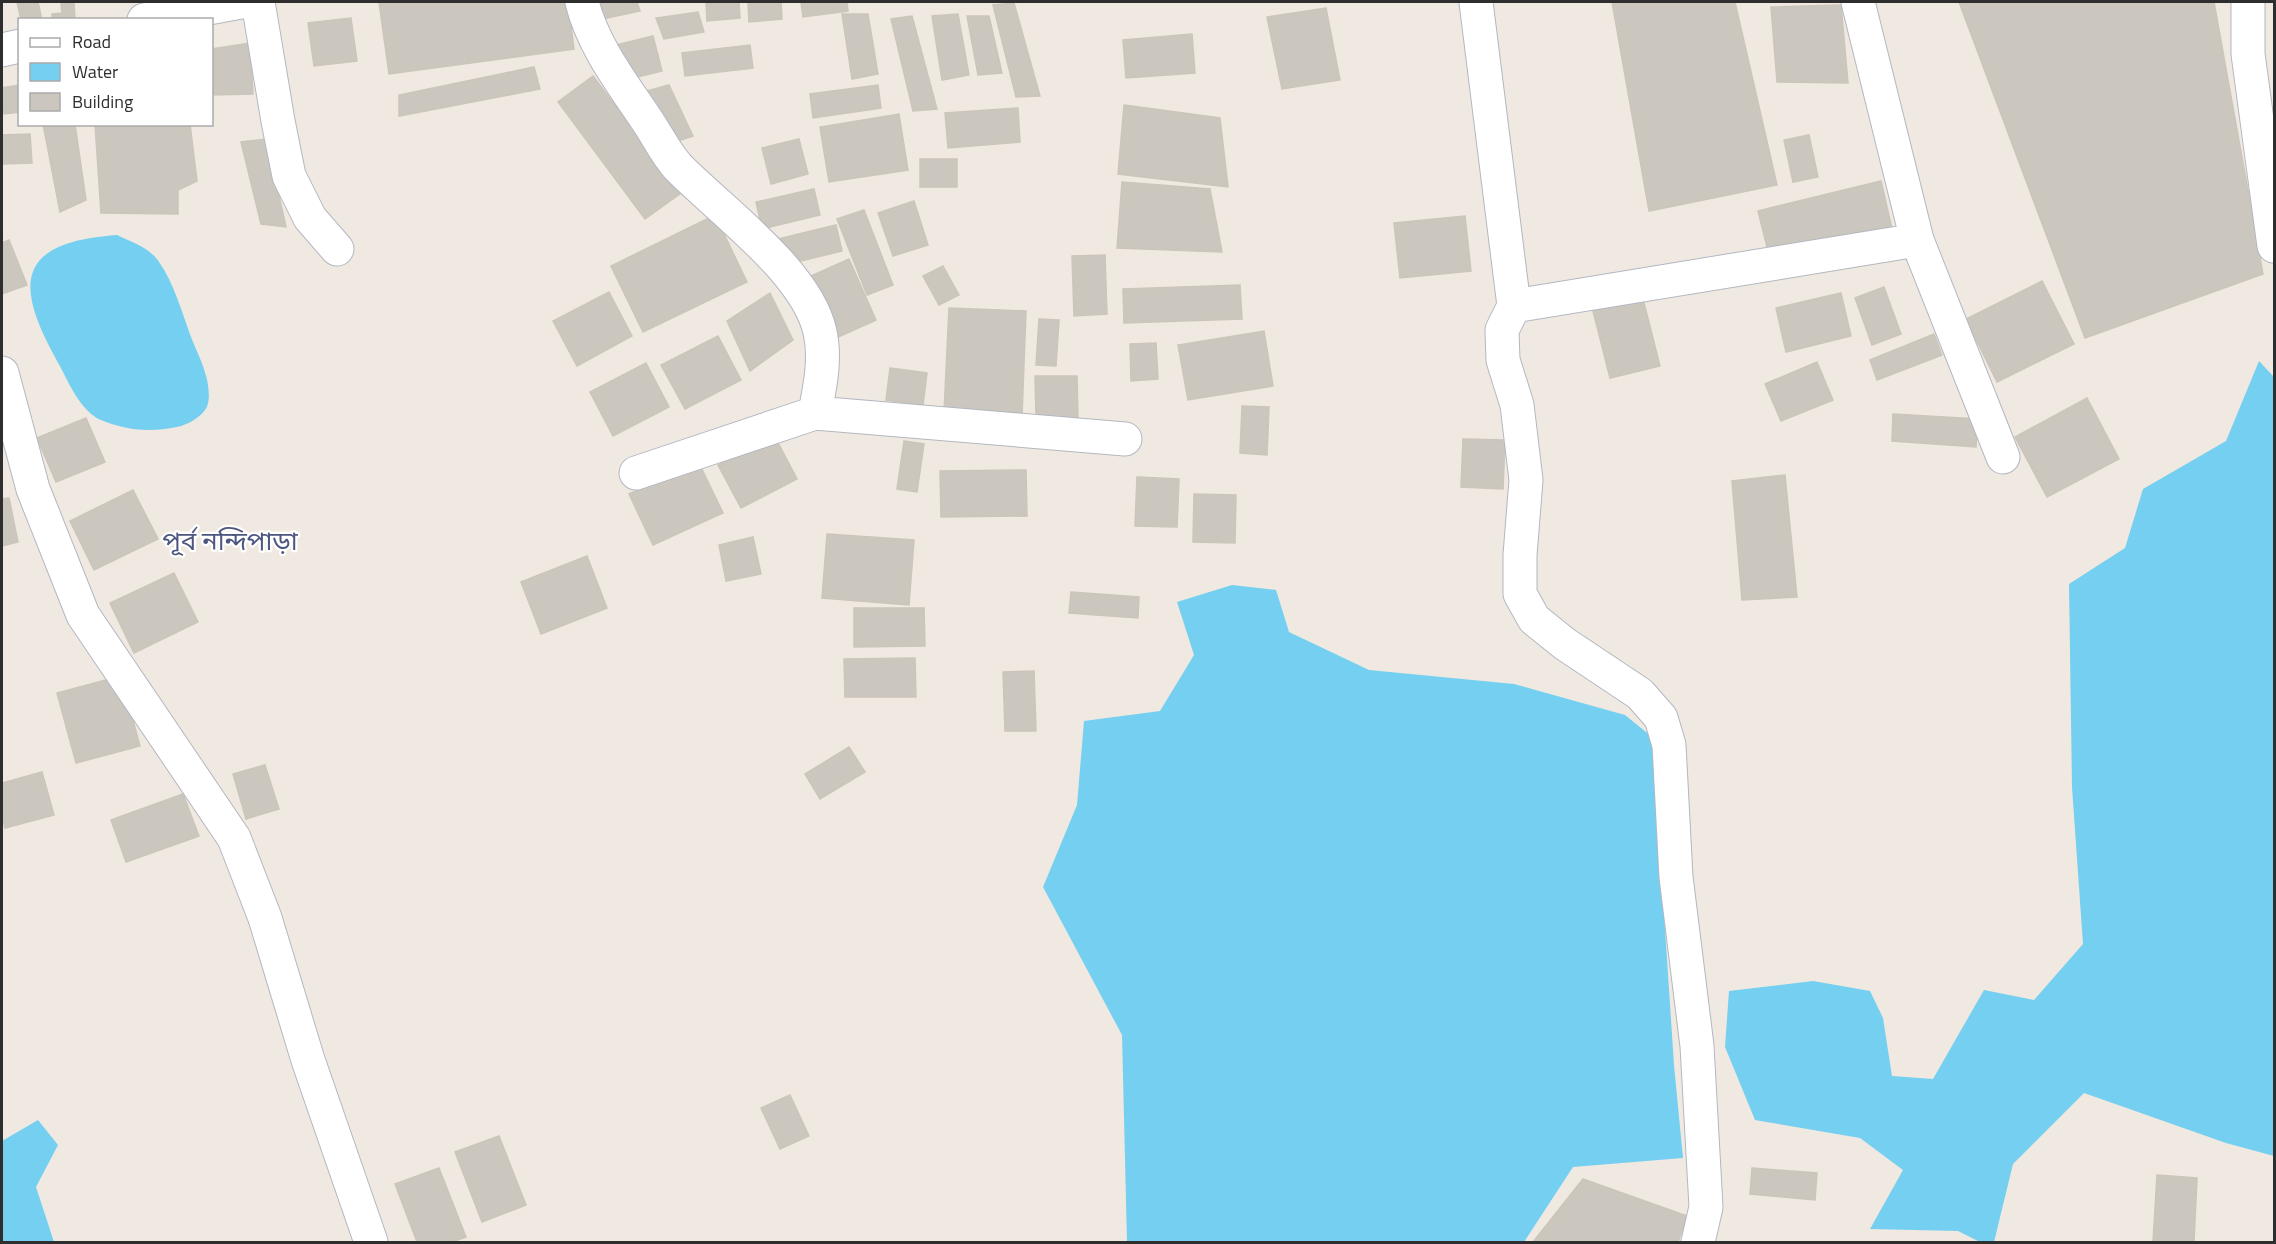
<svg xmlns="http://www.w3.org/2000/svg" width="2276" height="1244" font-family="'Titillium Web','Noto Sans Bengali',sans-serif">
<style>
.water{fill:#75cff0}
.building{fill:#cbc7bf;stroke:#cbc5ba;stroke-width:1.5}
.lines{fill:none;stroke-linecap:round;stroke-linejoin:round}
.minor-casing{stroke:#b4b7c1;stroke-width:35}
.minor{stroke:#fff;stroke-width:33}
.labels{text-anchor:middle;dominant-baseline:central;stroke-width:4.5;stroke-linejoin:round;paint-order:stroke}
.quarter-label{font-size:26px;fill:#4d5680;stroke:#fff}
</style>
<rect width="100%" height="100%" fill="#efe9e1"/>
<!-- water -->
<path class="water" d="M117,235C132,242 150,248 159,262C174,283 182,313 191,337C196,350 203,363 206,376C208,382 210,396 208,403C206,415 188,425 177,427C152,432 131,431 106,422C102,420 97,419 94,416C76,403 67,378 56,359C12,280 20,242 117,235Z
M2259,361L2274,377V1156L2226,1143L2084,1093L2013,1164L1994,1242H1980L1958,1231L1870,1229L1903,1170L1860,1138L1755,1120L1725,1047L1729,991L1813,981L1870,991L1883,1018L1892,1076L1933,1079L1984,990L2034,1000L2083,944L2072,787L2069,584L2125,548L2143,489L2226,441Z
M1232,585L1276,590L1289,632L1369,670L1514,684L1625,715L1662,745L1664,914L1674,1065L1683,1158L1573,1167L1524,1242H1127L1122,1035L1043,887L1077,805L1084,721L1160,711L1194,655L1177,602Z
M38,1120L58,1145L36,1187L54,1242H2V1141Z"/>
<!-- building -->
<path class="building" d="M17,2H38L42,20H21Z
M379,2H568L574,49L389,74Z
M597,2H637L640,11L603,19Z
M706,2H739L740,18L707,21Z
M748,2H781L782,19L749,22Z
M801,2H847L848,11L803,17Z
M1612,2H1735L1777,185L1649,211Z
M1959,2H2214L2263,274L2085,338Z
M74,3L75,20H52V14L62,13L61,4Z
M1014,3L1040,96L1016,97L993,5Z
M1841,5L1848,83L1777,82L1771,7Z
M1326,8L1340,80L1282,89L1267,17Z
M698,12L704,32L664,39L656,18Z
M842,14H868L878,74L852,79Z
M958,14L969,75L942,80L932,16Z
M912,16L937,109L913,111L891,19Z
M967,16H989L1002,73L978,75Z
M351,18L357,61L314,66L308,23Z
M1192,34L1195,73L1126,78L1123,40Z
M653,36L662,71L625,80L616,45Z
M250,43L253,94L212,95V49Z
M750,45L753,68L685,76L682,53Z
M534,67L540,89L399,116V95Z
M593,76L681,193L645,219L558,102Z
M20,85V112L4,114L2,88Z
M669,85L693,136L666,145L636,94Z
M878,85L881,108L813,118L810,94Z
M1124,105L1220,118L1228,187L1118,174Z
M1018,108L1020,142L948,148L945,113Z
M899,114L908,170L829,182L820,127Z
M43,124H75L86,200L60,212Z
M95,124H190L197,181L178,190V214L101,213Z
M30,134L32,163L2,164V135Z
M1809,135L1818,177L1793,182L1784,140Z
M266,139L286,227L261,224L241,142Z
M799,139L808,174L771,184L762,148Z
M920,159H957V187H920Z
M1881,181L1893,233L1771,263L1758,211Z
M1122,182L1210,189L1222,252L1117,248Z
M814,189L820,215L762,229L756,202Z
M914,201L928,245L893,256L878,213Z
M864,210L893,285L867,295L837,219Z
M715,215L747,282L643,332L611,266Z
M1465,216L1471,271L1400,278L1394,223Z
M836,225L842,251L784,265L778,239Z
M9,240L27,285L2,294V243Z
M1105,255L1107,314L1074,316L1072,256Z
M849,259L876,320L827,342L800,281Z
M943,266L959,295L939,305L923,276Z
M2042,281L2074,344L1997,382L1966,319Z
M1240,285L1242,319L1124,323L1123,289Z
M1640,287L1660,366L1610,378L1590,299Z
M1884,287L1901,334L1872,345L1855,298Z
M609,292L632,336L577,366L553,321Z
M770,293L793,340L750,371L727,321Z
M1841,293L1851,336L1786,352L1776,308Z
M949,308L1026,311L1022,416L944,413Z
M1039,319L1059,320L1056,366L1036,365Z
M1264,331L1273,386L1188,400L1178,345Z
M1934,334L1942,355L1877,380L1870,360Z
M718,336L741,380L685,409L661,365Z
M1156,343L1158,379L1131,381L1130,344Z
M1817,362L1833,400L1781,421L1765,384Z
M646,363L669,407L613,436L590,392Z
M890,368L927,373L923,405L886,400Z
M1035,376H1077L1078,418H1036Z
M2087,398L2119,459L2047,497L2015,437Z
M1242,406L1269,407L1267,455L1240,453Z
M1893,414L1978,419L1976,447L1892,441Z
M86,418L105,462L56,482L37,438Z
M774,435L797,479L741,508L718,465Z
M1463,439L1505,440L1503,489L1461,487Z
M904,441L924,444L917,492L897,489Z
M699,463L723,513L653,545L629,494Z
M1026,470L1027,516L941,517L940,471Z
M1785,475L1797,597L1742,600L1732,481Z
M1137,477L1179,479L1177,527L1135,526Z
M133,490L158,539L94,570L70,521Z
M1194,494L1236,495L1235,543L1193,542Z
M9,498L18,542L2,546V499Z
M827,534L914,540L909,605L822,598Z
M753,537L761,574L726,581L719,545Z
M587,556L607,608L541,634L521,582Z
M174,573L198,622L134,653L110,603Z
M1071,592L1139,597L1138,618L1069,613Z
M854,608H924L925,646L854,647Z
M915,658L916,697H845L844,659Z
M1034,671L1036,731H1005L1003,672Z
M121,676L140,746L76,763L57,693Z
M849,747L865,772L820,799L805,774Z
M265,765L279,809L246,819L233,774Z
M42,772L54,815L5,828L2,814V783Z
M183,794L199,836L126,862L111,820Z
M790,1095L809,1136L780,1149L761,1108Z
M499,1136L526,1205L482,1222L455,1152Z
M439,1168L466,1237L452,1242H417L395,1184Z
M1752,1168L1817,1173L1815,1200L1750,1194Z
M2157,1175L2197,1178L2194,1242H2153Z
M1583,1179L1687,1216L1678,1242H1533Z"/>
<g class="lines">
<!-- minor casing -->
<g class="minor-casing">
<path id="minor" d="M258,2L278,121L289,176L310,218L337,249
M582,2C593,47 625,87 650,125C659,139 667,155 678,167C720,210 807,272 820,332C826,359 820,386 815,413
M1476,2L1514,306L1917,240
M1858,2L1917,240L2003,457
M2248,2V54L2274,246
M144,20L241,2
M2,50L20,46
M1514,306L1502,330L1503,360L1517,405L1526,480L1520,555V594L1534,619L1565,644L1640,694L1661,718L1669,745L1676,877L1697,1046L1706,1207L1698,1242
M2,373L33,489L83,615L234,838L265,918L308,1060L371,1242
M636,473L815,413L1125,439"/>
</g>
<!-- minor -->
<use href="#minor" class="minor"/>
</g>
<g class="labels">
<!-- quarter labels -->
<g class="quarter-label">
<text x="230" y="540">পূর্ব নন্দিপাড়া</text>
</g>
</g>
<!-- border -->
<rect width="2276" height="1244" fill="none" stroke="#2e2e2e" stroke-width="6"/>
<!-- legend -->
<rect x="18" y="18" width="195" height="108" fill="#ffffff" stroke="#ababab" stroke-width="1.5"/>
<rect x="30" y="38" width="30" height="9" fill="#ffffff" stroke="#ababab" stroke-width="1.5"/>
<text x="72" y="48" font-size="18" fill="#2e2e2e">Road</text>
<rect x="30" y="63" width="30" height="18" fill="#75cff0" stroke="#ababab" stroke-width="1.5"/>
<text x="72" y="78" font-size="18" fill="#2e2e2e">Water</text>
<rect x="30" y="93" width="30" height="18" fill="#cbc7bf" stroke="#ababab" stroke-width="1.5"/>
<text x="72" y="108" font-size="18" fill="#2e2e2e">Building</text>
</svg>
